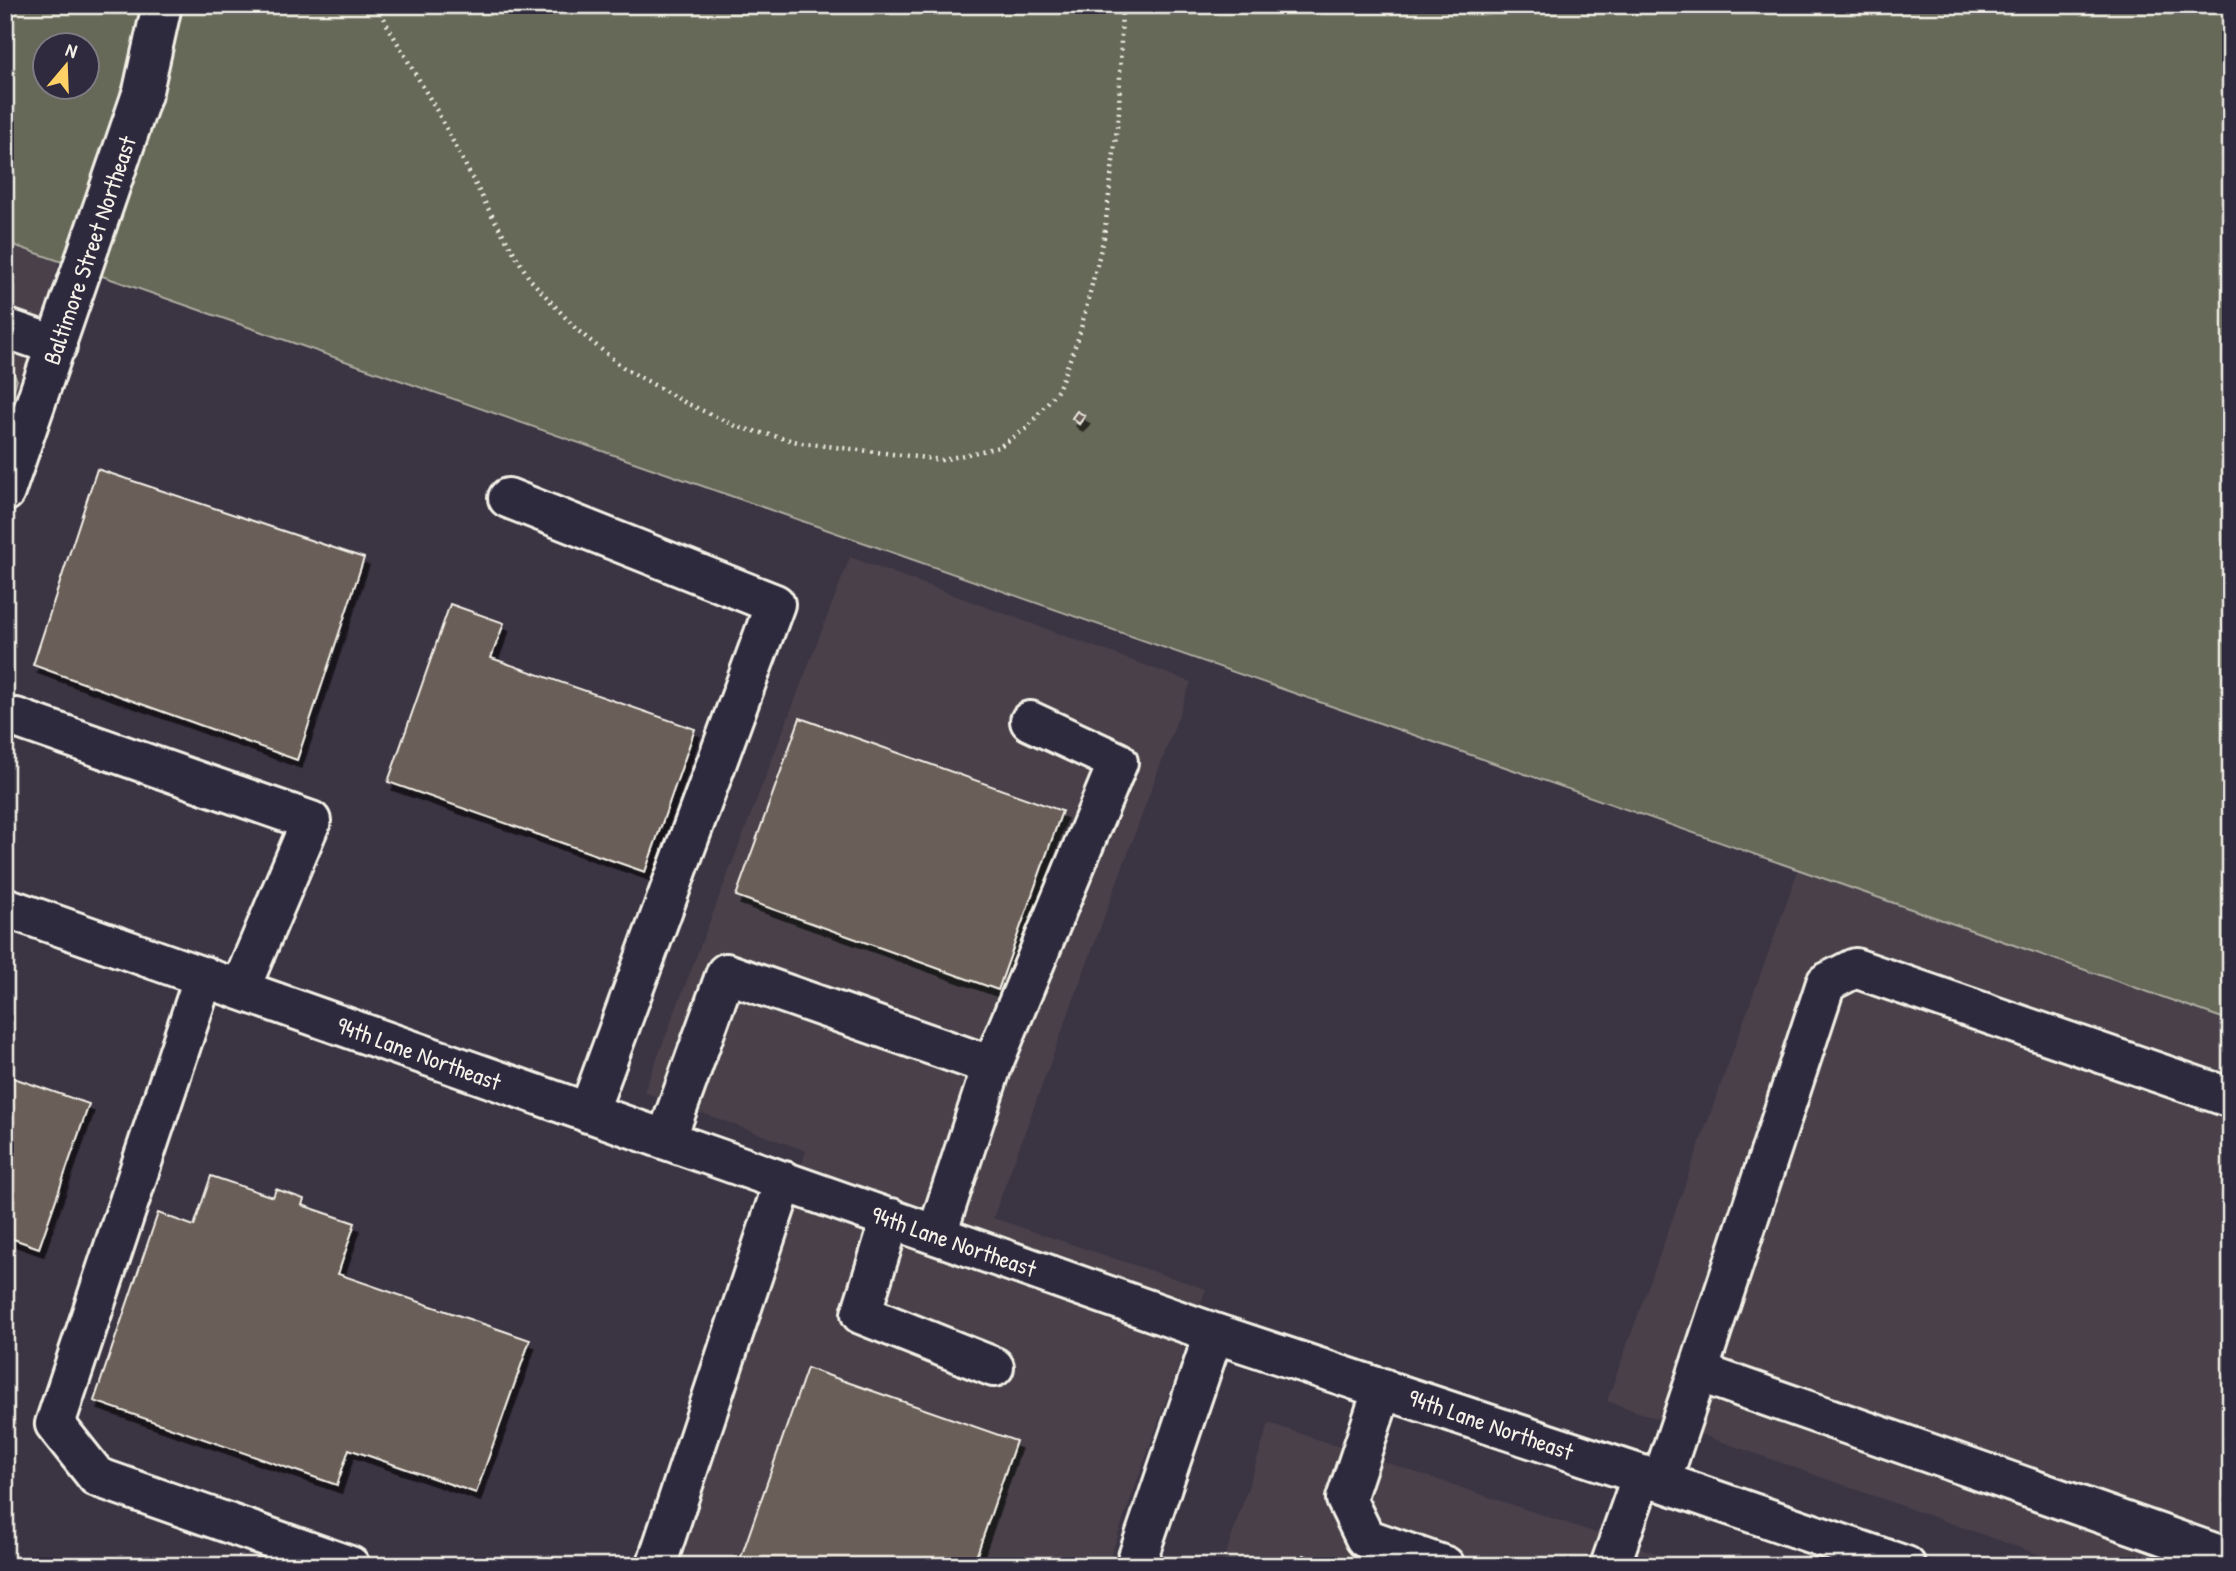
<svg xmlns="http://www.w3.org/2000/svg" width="2236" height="1571" font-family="'Patrick Hand',sans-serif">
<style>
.built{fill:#49414a}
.green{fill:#666759;stroke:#adaca0;stroke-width:2;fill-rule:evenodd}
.building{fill:#6a5e59;stroke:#f4f1e8;stroke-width:2;filter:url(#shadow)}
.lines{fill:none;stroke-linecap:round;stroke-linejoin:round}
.minor-casing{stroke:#f4f1e8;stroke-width:44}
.path{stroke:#f4f1e8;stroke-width:4.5;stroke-dasharray:2 5;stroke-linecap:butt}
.minor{stroke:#2f2a3d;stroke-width:38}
.labels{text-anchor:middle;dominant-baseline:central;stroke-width:6;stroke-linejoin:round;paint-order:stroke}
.street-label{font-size:24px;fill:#f4f1e8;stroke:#2f2a3d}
</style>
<defs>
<filter id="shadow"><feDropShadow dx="4.5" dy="8" stdDeviation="0" flood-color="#0009"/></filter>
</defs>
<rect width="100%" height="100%" fill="#3b3443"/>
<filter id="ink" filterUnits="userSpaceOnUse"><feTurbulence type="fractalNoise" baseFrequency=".0143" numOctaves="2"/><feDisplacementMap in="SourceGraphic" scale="14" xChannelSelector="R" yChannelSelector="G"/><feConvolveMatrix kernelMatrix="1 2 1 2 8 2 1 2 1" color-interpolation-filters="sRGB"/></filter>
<g filter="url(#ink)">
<!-- built -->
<path class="built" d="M5,242L59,261L38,344L5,433Z
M850,557L1191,682L993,1218L1206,1289L1107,1566H672L806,1151L644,1092Z
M1798,870L2231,1021V1566H2071L1607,1401Z
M1269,1423L1694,1566H1222Z"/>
<!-- green -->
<path class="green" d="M5,5H2231V1021L5,242ZM46,46H88V88H46Z
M5,359L17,380L5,412Z"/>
<!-- building -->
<path class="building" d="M1077,411L1085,416L1079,424L1072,418Z
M97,469L364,558L297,760L33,665Z
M450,604L504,623L491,658L695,729L645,872L388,782Z
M800,718L1062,811L998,990L736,896Z
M5,1075L89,1104L39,1248L5,1236Z
M211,1176L273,1197L276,1189L304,1199L302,1205L355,1223L338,1274L530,1340L476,1493L349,1449L337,1485L94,1401L158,1213L194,1226Z
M807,1368L1016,1441L973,1566H738Z
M1303,1555L1333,1566H1300Z"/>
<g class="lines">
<!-- minor casing -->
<g class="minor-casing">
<path id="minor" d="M5,328L57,346
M5,492L143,91L162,5
M508,498L775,604L588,1113
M16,718L311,821L240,989
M5,907L1214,1333L1642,1475L1906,1566
M204,976L55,1424L97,1477L350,1566
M992,1066L1118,762L1030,721
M666,1140L726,973L992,1066L937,1234
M891,1218L861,1314L994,1367
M1698,1372L1826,983L1855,968L2231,1098
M1383,1388L1346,1499L1365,1538L1445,1566
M1661,1482L1698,1372L2231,1559
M656,1566L784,1181
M1135,1566L1214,1333
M1610,1566L1642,1475"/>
</g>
<!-- path -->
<path class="path" d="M379,5L386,23L437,111L490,212L529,278L576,329L624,368L686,403L738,427L802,443L942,460L999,447L1027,428L1058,390L1079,336L1104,237L1119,111L1122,5"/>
<!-- minor -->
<use href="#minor" class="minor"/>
</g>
</g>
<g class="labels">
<!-- street labels -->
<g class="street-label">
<text transform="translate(89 250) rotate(-71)">Baltimore Street Northeast</text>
<text transform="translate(419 1053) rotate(20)">94th Lane Northeast</text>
<text transform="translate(954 1241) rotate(19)">94th Lane Northeast</text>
<text transform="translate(1491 1424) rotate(19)">94th Lane Northeast</text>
</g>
</g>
<!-- margin -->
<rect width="2236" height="1571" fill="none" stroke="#2f2a3d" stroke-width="28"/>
<rect x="14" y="14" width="2208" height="1543" fill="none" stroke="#f4f1e8" stroke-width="2.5" filter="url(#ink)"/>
<!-- north arrow -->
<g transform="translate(66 66) rotate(19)"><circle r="33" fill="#2f2a3d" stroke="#7e7a81" stroke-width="2"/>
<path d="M0-5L12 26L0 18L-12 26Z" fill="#ffd166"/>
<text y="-10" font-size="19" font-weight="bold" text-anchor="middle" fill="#f4f1e8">N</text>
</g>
</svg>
